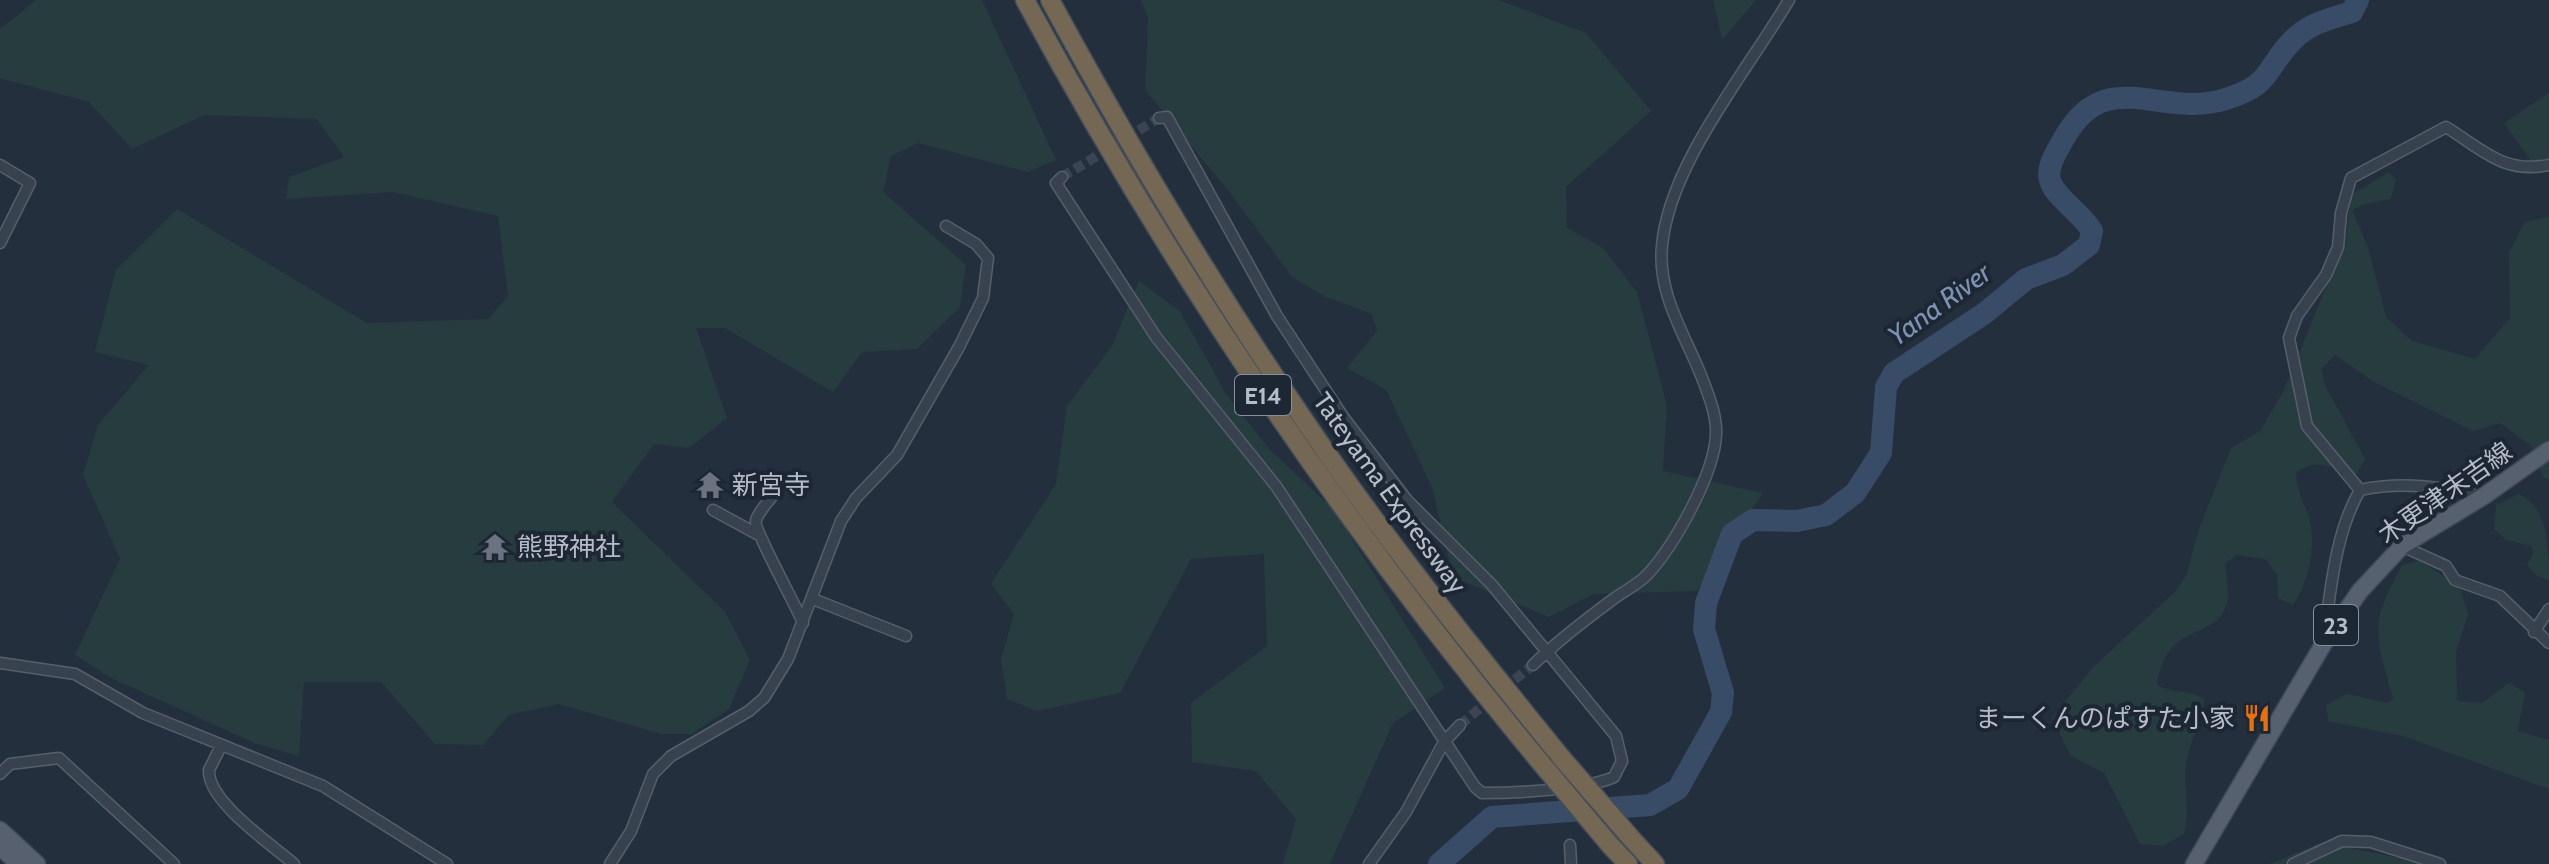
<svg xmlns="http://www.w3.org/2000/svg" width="2549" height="864" font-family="Cabin,'Noto Sans JP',sans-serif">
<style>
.green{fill:#263c3f}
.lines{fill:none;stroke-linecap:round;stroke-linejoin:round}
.river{stroke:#394c67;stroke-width:22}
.minor-tunnel{stroke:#3a4453;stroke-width:10;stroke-dasharray:10 5;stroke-linecap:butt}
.minor-casing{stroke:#565f6c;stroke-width:13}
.primary-casing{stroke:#414a57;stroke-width:19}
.motorway-casing{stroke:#434c59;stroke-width:21}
.minor{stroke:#38414e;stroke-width:10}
.primary{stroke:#56606e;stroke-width:16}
.motorway{stroke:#746855;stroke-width:18}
.motorway-bridge-casing{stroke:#434c59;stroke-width:21;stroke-linecap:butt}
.motorway-bridge{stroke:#746855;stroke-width:18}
.labels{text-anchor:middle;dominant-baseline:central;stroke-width:8;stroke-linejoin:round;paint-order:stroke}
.shield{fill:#1d2633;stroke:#878f9c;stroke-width:2}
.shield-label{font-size:24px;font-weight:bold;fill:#b4bcc9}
.poi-label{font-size:26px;fill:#b4bcc9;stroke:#1d2633;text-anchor:start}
.street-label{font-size:26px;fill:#b4bcc9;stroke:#1d2633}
.water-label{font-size:28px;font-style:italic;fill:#7c92b1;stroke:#1d2633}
</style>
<rect width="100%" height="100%" fill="#242f3e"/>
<!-- green -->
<path class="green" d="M36,0H982L1056,160L1027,172L918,143L891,156L883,192L966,265L960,307L917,349L862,352L833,392L725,328H696L727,418L689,448L654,444L612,502L725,612L750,660L729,709L692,734H661L559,704L509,715L483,745L435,744L381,682H304L299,756L257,744L113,679L75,655L120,559L83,475L98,425L149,365L95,352L116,270L177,209L367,323L488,319L508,296L498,216L393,192L286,199L289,177L344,157L317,119L204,115L132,149L89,102L0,78V29Z
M1141,0H1499L1586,33L1651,111L1566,187L1567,228L1603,248L1637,292L1667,406L1663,471L1763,493L1697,591L1594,594L1549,617L1453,577L1432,487L1386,390L1347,368L1377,331L1372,314L1326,297L1292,277L1231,194L1145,90L1148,18Z
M1713,0H1756L1722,40Z
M2549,93V160L2535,166L2504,123Z
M2389,172L2396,180L2391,199L2364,204L2352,210L2368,247L2386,317L2412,341L2475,359L2510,318L2509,253L2525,222L2549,217V480L2544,478L2531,446L2500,423L2473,431L2374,382L2335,355L2322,368L2324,383L2365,459L2355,477C2333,468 2316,457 2296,473C2297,491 2301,498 2308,514C2318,540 2309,583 2293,605L2278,598L2277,574L2265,559L2237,555L2225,564C2226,575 2230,592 2227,603C2216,643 2167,618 2157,685C2174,694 2188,689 2204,699C2203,721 2191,737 2187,759C2182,782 2191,806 2184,834L2163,846L2140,844L2104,773L2071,756L2052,718L2094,666L2175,592L2186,576L2199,529L2231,448L2260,431L2283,392L2346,239L2351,195Z
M1139,281L1180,311L1226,394L1270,450L1334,510L1445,688L1393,723L1330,864H1283L1296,819L1256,771L1192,762L1191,703L1267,646L1264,554L1191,559L1120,693L1037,711L1007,699L1001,659L1014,614L991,584L1056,484L1067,406L1112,346Z
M2519,494C2549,508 2549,549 2549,581L2536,575L2527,565L2534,552L2531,546L2506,540L2494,529L2496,505Z
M2420,561L2460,587L2468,615L2456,652L2457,701L2482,703L2509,683L2525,692L2518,731L2549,740V789L2403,736L2328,721L2326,705L2347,694L2388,703L2393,698C2375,633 2369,626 2402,565Z
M2322,842L2418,862L2460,864H2270Z"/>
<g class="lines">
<!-- river -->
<path class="river" d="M1439,864L1492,817L1650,805L1678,789L1721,712L1723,693L1704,629L1706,603L1732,534L1753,520L1797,521L1826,515L1855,493L1881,453L1886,387L1894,373L1985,313L2026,279L2063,265L2089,245L2092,231C2081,212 2054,197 2050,180C2046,167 2057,151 2063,140C2106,62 2160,120 2226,99C2273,84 2264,70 2292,41C2309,23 2330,19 2352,12L2358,0"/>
<!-- minor-tunnel -->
<path class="minor-tunnel" d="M1062,177L1159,118
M1503,689L1533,665
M1460,725L1491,699"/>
<!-- minor casing -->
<g class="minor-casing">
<path id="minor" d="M0,165L30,183L0,243
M1062,177L1056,183L1156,337L1276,486L1475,787L1482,793C1514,793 1586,790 1614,777L1622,761L1616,736L1492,585L1407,500L1344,418L1277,316L1167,117L1159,118
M2360,490L2307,426L2289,338L2297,316L2326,275L2338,247L2341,213L2351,178L2446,127C2483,150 2504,174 2549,165
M774,494C768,502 759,511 756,520C753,529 796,605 803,623
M713,510L757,534
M2402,546L2446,566L2455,580L2500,596L2549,643
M813,599L906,636
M2534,632L2549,609
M2324,637C2331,589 2335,533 2360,490C2402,481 2441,487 2482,496
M0,663L75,674L143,713L323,786L447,864
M1533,665C1557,641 1585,620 1612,600C1624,591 1637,585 1647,575C1674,546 1714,475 1716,435C1717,417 1710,399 1704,383C1687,337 1657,296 1662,246C1669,164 1748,70 1789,0
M221,746L209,770C207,801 271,844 294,864
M0,774L10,764L59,758L174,864
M1570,845L1571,864
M610,864L631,831L653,774L671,756L749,711L764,698L788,659L841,521L856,498L897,455L959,347L983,298L988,258L976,244L946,226
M1369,864L1406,812L1444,742L1460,725
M2293,864L2342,841L2371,842L2440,864"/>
</g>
<!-- primary casing -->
<g class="primary-casing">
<path id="primary" d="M0,830L37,864
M0,847L19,864
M2194,864L2324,643L2360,591L2402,546L2484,496L2549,450"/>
</g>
<!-- motorway casing -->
<g class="motorway-casing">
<path id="motorway" d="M1025,0C1172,272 1343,525 1541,763
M1050,0C1127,142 1209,281 1300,414C1380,533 1470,645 1560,756
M1631,838L1655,864
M1610,845L1628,864"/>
</g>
<!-- minor -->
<use href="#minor" class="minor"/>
<!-- primary -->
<use href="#primary" class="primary"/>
<!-- motorway -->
<use href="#motorway" class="motorway"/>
<!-- motorway-bridge casing -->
<g class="motorway-bridge-casing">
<path id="motorway-bridge" d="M1560,756L1631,838
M1541,763L1610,845"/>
</g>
<!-- motorway-bridge -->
<use href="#motorway-bridge" class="motorway-bridge"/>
</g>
<!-- icons -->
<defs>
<g id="temple-bare" transform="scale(2.16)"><path d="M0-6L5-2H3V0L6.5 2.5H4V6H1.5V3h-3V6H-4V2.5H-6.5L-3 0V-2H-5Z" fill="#6b7280" stroke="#1d2633" stroke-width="2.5" paint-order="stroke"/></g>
<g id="restaurant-bare" transform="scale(2.16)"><path d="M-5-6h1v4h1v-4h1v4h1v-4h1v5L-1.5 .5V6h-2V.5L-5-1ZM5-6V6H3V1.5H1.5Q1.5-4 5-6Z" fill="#e8710a" stroke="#1d2633" stroke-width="2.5" paint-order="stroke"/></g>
</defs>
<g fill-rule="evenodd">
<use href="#temple-bare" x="710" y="485"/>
<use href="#temple-bare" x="495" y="547"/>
<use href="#restaurant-bare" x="2257" y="718"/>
</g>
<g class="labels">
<!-- shield labels -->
<g class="shield">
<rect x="1235" y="375" width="56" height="40" rx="6"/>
<rect x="2314" y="605" width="44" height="40" rx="6"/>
</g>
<g class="shield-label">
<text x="1263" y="395">E14</text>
<text x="2336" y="625">23</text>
</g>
<!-- poi labels -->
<g class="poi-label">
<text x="732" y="485">新宮寺</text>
<text x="517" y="547">熊野神社</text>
<text x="2235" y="718" text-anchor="end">まーくんのぱすた小家</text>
</g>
<!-- street labels -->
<g class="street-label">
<text transform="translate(1390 493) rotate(54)">Tateyama Expressway</text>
<text transform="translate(2445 493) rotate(-35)">木更津末吉線</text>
</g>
<!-- water labels -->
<g class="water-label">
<text transform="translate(1939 304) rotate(-36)">Yana River</text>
</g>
</g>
</svg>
